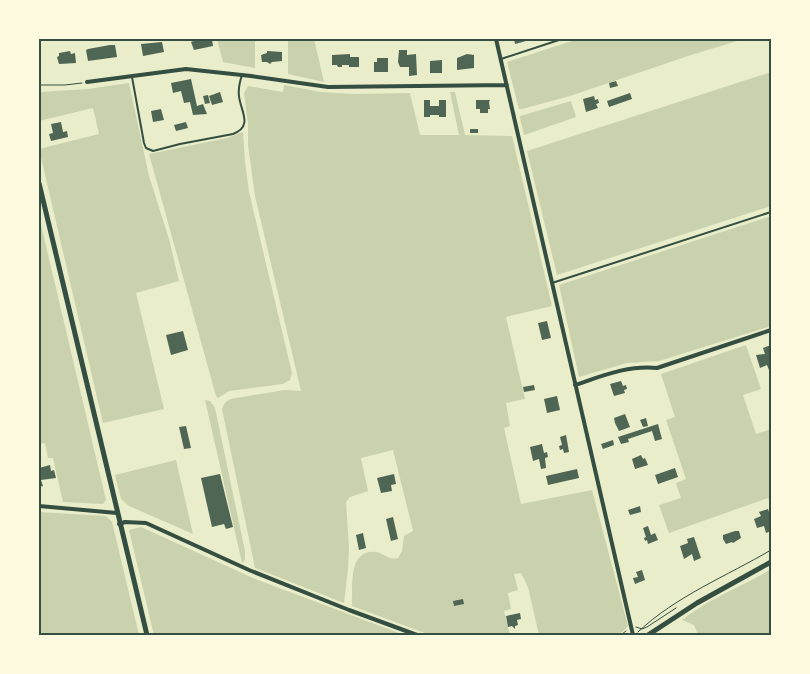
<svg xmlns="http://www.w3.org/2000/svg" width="810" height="674" font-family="Roboto,sans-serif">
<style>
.green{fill:#cad2ad}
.building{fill:#4f6655}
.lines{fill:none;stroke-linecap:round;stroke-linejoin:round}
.path{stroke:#344e41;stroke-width:1}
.service{stroke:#344e41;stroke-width:2}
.minor{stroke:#344e41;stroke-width:4}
.tertiary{stroke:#344e41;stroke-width:5}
.neatline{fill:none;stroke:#344e41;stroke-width:2}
</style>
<rect width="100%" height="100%" fill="#e9edc9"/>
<!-- green -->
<path class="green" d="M217,39H255V68L223,62Z
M288,39H314L324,82L288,74Z
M578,39H744L691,55L570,96L522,109H519L507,62Z
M771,72V206L557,275L527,151Z
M129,83L149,176L169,239L179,281L136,293L164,409L103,423L39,149L99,134L93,108L39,121V92L88,89Z
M284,85L321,92L353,94L410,93L420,135H459L450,92H455L465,135L512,136L552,306L506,317L525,399L506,403L510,426L504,428L521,504L592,490L628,626L622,632L614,635H539L528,587L521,573L514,574L518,590L508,593L511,609L504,611L510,635H430L352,606C353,588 347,549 376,552C384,553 389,561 398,558L402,551L404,536L413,531L393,450L361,458L368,491L350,497L346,502L349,548L348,569L344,603L255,568L222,409C225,401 228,399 236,398L285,390L301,391L255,196L248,145V124L244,93L248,86L283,92Z
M571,101L576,117L524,135L520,118V116Z
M243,132L245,161L249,192L292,373L290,380L283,384L229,391L218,398L216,396L149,154L227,138Z
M39,216L106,500L103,504L63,502L53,458H48L45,443L39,444Z
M771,216V326L659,361L627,363L579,377L559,285Z
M746,345L761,389L743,395L756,434L771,429V506L768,498L669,533L659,505L681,498L676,483L686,479L666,420L675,417L661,374Z
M205,400L210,401L215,408L245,551V560L242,563Z
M176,460L193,534L129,506L121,499L115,475Z
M39,512L106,516L112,522L139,635H39Z
M141,527L253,578L404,635H154L129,530Z
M771,569V635H698L694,625L682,620C709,598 742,587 771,569Z"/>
<!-- building -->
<path class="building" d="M196,39H212L213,46L194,50L191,42L196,40Z
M514,39H525L526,41L515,44Z
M162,42L164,52L143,56L141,44Z
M110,45H115L117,57L88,61L86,50L88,49Z
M399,50H407V55L416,54L417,75L409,76V67H400L398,62Z
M70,51L71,54L75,53L76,63L59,64L57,57L59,56V53Z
M267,51L282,52V61L272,62L270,64L267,62H262L261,55L267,53Z
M350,54V57H359V67H349V65H342V67H338L337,65H332V55Z
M467,54L474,55V68L457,70V58Z
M377,58H388V72H374V62H377Z
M442,60V73H430V61Z
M191,79L197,106L203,104L207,114L193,115L190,102L184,103L181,91L173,93L171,83Z
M616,81L618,86L610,88L609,83Z
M220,92L223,102L212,105L209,96Z
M630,93L632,99L609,107L607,101Z
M208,95L210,103L205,104L203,96Z
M594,96L595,100L598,99L599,103L596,104L598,108L586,112L583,99Z
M424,100H430V106H439V100H446V117H439V115H430V117H424Z
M476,100H490L489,102L490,109H488V113H480V109H476Z
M161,109L164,120L153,122L151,111Z
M61,122L63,132L67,131L68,137L51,141L49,134L53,133L51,124Z
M186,122L188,128L176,131L174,125Z
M470,129H478V133H470Z
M547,321L551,338L542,340L538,323Z
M183,331L188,350L171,355L166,335Z
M771,345V370H769L767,365L760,368L756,355L765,354L763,348Z
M621,381L623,386L626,385L627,389L624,390L625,393L614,396L610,384Z
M534,385L535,390L524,392L523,387Z
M557,396L560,410L547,413L544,399Z
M625,414L630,427L619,431L615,423L614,418Z
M646,418L648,426L643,427L640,420Z
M658,424L662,439L655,441L652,431L628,439L629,442L621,444L618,437Z
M186,426L191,448L184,449L179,427Z
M566,435L569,452L564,453L563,449L560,450L559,446L562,445L560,437Z
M613,440L614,445L603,449L601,444Z
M542,444L544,453L547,452L548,457L545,458L546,468L541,469L539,459L533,461L530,447Z
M641,455L643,459L645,458L648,465L635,469L632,459Z
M50,465L51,471L54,470L56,478L41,480L43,486L39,487V468Z
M675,468L678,477L658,484L655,475Z
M577,469L579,478L548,485L546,476Z
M220,474L233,527L226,529L224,524L212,527L201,478Z
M394,474L396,484L391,485L392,491L381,493L377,478Z
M640,506L641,512L630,515L628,510Z
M768,509L771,518V531L766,533L764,526L757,528L754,519L761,516L759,512Z
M393,517L398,539L391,541L386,519Z
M648,526L651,535L655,533L658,540L648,544L647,540L645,541L644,538L646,537L643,528Z
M735,531H739L741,538L733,543L732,542L726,544L723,539V535Z
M363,533L366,548L359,550L356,535Z
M694,537L701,558L694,561L692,554L684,559L680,546L688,543L687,539Z
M642,570L645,580L635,584L633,578L638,577L636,572Z
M463,599L464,604L454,606L453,601Z
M520,613L521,619L517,620L518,625L515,626V629L512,626L508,627L506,616Z"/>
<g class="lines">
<!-- path -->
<path class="path" d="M39,85H65L82,83
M636,627L642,629L647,627L676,608
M638,632C676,596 727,576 771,550
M621,635L626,631"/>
<!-- service -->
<path class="service" d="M501,59L562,39
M132,77L144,143L146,148L153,151L180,144L233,134C254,126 240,110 239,96C238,89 240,81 242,75
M552,283L771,212"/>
<!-- minor -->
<path class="minor" d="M496,39L633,635
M87,82L186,69L251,76L328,87L507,85
M575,385C602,376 628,365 657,368L771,330
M39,506L117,513
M119,524L125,522L146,523L249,570L349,610L417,635"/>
<!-- tertiary -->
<path class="tertiary" d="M39,183L147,635
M648,635L697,603L771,562"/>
</g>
<!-- border -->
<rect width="810" height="674" fill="none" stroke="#fefae0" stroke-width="80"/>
<rect x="40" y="40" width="730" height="594" class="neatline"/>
</svg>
